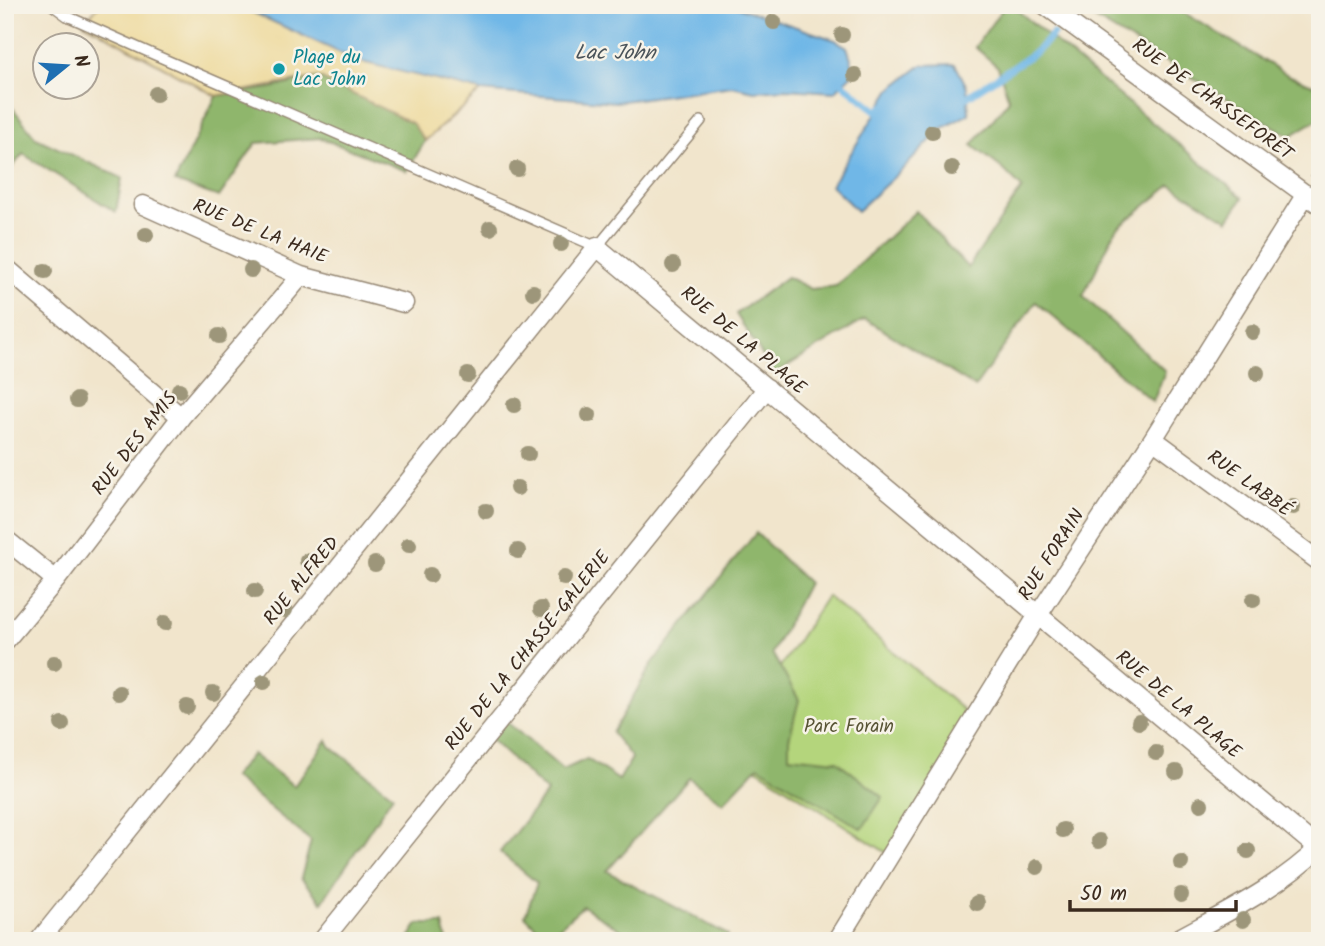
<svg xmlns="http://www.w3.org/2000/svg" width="1325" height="946" font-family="Kalam,sans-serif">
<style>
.green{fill:#b4d57c;stroke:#78804d;stroke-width:2}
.forest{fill:#8fb66c;stroke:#657045;stroke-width:2}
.sand{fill:#eeda9e;stroke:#94825e;stroke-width:2}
.water{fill:#6fb7e7;stroke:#557082;stroke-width:2}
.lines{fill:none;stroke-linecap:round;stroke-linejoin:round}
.stream{stroke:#6fb7e7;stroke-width:7}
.lane-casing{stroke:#968875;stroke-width:12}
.street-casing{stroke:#968875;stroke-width:21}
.path{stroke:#968875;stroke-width:4.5;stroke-dasharray:2 5;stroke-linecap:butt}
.lane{stroke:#fff;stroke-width:9}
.street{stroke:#fff;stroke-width:18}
.tree{fill:#9d967a}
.culture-dot{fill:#0f9aa8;stroke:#f7f3e8;stroke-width:2.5}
.labels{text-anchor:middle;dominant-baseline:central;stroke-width:5;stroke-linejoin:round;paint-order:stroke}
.culture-label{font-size:19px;fill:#0d838f;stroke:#f7f3e8;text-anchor:start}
.street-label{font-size:19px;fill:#3b2a1e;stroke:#f7f3e8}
.park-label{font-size:19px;fill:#595536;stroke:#f7f3e8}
.water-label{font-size:21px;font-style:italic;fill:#4b545a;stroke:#f7f3e8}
</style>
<rect width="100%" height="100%" fill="#f7f3e8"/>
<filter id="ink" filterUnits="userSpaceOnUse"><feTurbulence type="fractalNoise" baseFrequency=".0143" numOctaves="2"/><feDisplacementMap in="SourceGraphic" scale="14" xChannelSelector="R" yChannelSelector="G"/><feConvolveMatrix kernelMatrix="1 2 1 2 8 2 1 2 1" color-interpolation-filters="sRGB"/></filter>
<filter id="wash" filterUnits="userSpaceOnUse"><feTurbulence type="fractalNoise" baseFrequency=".00686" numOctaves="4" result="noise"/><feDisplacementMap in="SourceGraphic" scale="28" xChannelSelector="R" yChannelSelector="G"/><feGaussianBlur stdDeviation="1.57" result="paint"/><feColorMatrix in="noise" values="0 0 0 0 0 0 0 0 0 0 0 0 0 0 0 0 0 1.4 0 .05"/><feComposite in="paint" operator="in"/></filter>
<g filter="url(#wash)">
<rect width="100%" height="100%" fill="#f1e5cc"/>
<!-- green -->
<path class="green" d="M827,596L974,719L890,855L726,749Z"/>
<!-- forest -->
<path class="forest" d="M1005,5H1011L1243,198L1228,220L1171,185L1116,229L1083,296L1165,371L1153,402L1036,302L975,387L865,319L774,374L736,314L787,277L811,289L836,286L916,211L968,268L1022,188L1004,170L972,145L1009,100L998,67L975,47Z
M1072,5H1171L1288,75L1320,88V118L1290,136Z
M318,77L413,123L425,141L407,171L320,138L256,143L219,197L175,182L216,96L271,88Z
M5,98L36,138L122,178L116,212L23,154L5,176Z
M756,533L808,583L772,653L799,700L789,739V756L837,761L883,797L862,829L758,766L723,803L689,778L607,871L728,935L726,941H638L583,906L547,938L525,916L537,883L500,852L547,792L484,733L501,717L563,770L587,759L619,780L632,758L612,733L652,664Z
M327,740L330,746L393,795L322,902L301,878L311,841L233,777L252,754L294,786Z
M418,924H443L447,941H407Z"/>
<!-- sand -->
<path class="sand" d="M99,5H237L358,61L481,91L425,141L412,123L318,77L216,96L84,23Z"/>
<!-- water -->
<path class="water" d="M237,5H731L835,40L847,47L855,71L835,92L785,89L754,91L732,86L616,102L481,91L358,61Z
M955,64L967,87L969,114L941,129L906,166L857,211L831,185L891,89L922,65Z"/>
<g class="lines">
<!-- stream -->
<path class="stream" d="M1078,7L1079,5
M843,84L877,111L884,106
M961,101L1037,51L1053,34"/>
</g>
</g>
<g filter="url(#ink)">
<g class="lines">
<!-- lane casing -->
<g class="lane-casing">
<path id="lane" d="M52,5L67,16L155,55L597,247L701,121"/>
</g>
<!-- street casing -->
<g class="street-casing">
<path id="street" d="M1045,5L1320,205
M143,205L301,276L404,303
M5,267L181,417
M1153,439L1320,562
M5,539L56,580
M5,641L56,580L181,417L301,276
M39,941L597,247L1320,850
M322,941L767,388
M837,941L1038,615L1153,439L1306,194
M1174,941C1225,913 1278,888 1320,847"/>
</g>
<!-- path -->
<path class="path" d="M1312,177L1320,162"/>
<!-- lane -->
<use href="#lane" class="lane"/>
<!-- street -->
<use href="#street" class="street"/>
</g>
<!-- trees -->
<g class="tree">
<circle cx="774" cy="22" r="8"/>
<circle cx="842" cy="35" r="8"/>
<circle cx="855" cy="75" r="8"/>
<circle cx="156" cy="94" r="8"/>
<circle cx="932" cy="132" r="8"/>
<circle cx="952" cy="168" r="8"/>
<circle cx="517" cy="169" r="8"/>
<circle cx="490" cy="228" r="8"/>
<circle cx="146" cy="235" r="8"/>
<circle cx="561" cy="244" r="8"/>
<circle cx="673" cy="265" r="8"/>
<circle cx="251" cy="270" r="8"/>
<circle cx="45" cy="271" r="8"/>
<circle cx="533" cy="292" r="8"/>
<circle cx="1252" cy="332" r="8"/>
<circle cx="219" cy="336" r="8"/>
<circle cx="1257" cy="373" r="8"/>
<circle cx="468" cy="375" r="8"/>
<circle cx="179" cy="390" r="8"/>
<circle cx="77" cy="400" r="8"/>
<circle cx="514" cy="405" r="8"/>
<circle cx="589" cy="415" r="8"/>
<circle cx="528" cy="454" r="8"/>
<circle cx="517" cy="488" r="8"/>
<circle cx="1293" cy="507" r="8"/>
<circle cx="486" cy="511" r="8"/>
<circle cx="409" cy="545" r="8"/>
<circle cx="518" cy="551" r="8"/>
<circle cx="307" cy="561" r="8"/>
<circle cx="375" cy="564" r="8"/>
<circle cx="430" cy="575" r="8"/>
<circle cx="564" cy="578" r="8"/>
<circle cx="255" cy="591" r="8"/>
<circle cx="1253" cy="600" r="8"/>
<circle cx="541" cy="609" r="8"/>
<circle cx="285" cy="610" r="8"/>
<circle cx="165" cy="623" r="8"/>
<circle cx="54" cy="663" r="8"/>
<circle cx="264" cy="682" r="8"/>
<circle cx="119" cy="693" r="8"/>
<circle cx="213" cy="693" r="8"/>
<circle cx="187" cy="707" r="8"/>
<circle cx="1139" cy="722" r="8"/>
<circle cx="62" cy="724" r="8"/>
<circle cx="1156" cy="753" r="8"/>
<circle cx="1176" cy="772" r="8"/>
<circle cx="1201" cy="804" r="8"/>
<circle cx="1063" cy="830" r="8"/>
<circle cx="1099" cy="841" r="8"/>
<circle cx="1248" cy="851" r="8"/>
<circle cx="1181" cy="863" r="8"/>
<circle cx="1037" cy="867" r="8"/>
<circle cx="1181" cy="895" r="8"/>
<circle cx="977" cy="903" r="8"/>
<circle cx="1243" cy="920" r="8"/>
</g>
</g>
<!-- markers -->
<circle class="culture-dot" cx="279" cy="69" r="7"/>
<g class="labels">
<!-- culture labels -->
<g class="culture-label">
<text x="293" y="58">Plage du<tspan x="293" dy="22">Lac John</tspan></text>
</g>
<!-- street labels -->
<g class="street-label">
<text transform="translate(1212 100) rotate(36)">RUE DE CHASSEFORÊT</text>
<text transform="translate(260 232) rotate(22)">RUE DE LA HAIE</text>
<text transform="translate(743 341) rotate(40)">RUE DE LA PLAGE</text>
<text transform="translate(135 444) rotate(-52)">RUE DES AMIS</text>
<text transform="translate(1249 484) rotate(36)">RUE LABBÉ</text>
<text transform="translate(1052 555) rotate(-57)">RUE FORAIN</text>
<text transform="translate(302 581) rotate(-51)">RUE ALFRED</text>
<text transform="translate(528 651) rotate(-51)">RUE DE LA CHASSE-GALERIE</text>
<text transform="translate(1178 705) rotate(40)">RUE DE LA PLAGE</text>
</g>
<!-- park labels -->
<g class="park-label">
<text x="849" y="727">Parc Forain</text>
</g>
<!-- water labels -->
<g class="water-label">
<text x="615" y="53">Lac John</text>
</g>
</g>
<!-- margin -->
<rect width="1325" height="946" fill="none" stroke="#f7f3e8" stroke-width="28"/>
<!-- north arrow -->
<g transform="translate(66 66) rotate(72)"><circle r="33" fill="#f7f3e8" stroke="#aca397" stroke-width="2"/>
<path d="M0-5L12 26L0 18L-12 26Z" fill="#1f6fb2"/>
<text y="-10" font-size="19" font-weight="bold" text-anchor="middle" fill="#3b2a1e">N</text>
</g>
<!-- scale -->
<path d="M1070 900v10h166v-10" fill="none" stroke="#3b2a1e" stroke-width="3.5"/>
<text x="1080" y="900" font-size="21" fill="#3b2a1e" stroke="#f7f3e8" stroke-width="5" paint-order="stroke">50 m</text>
</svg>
